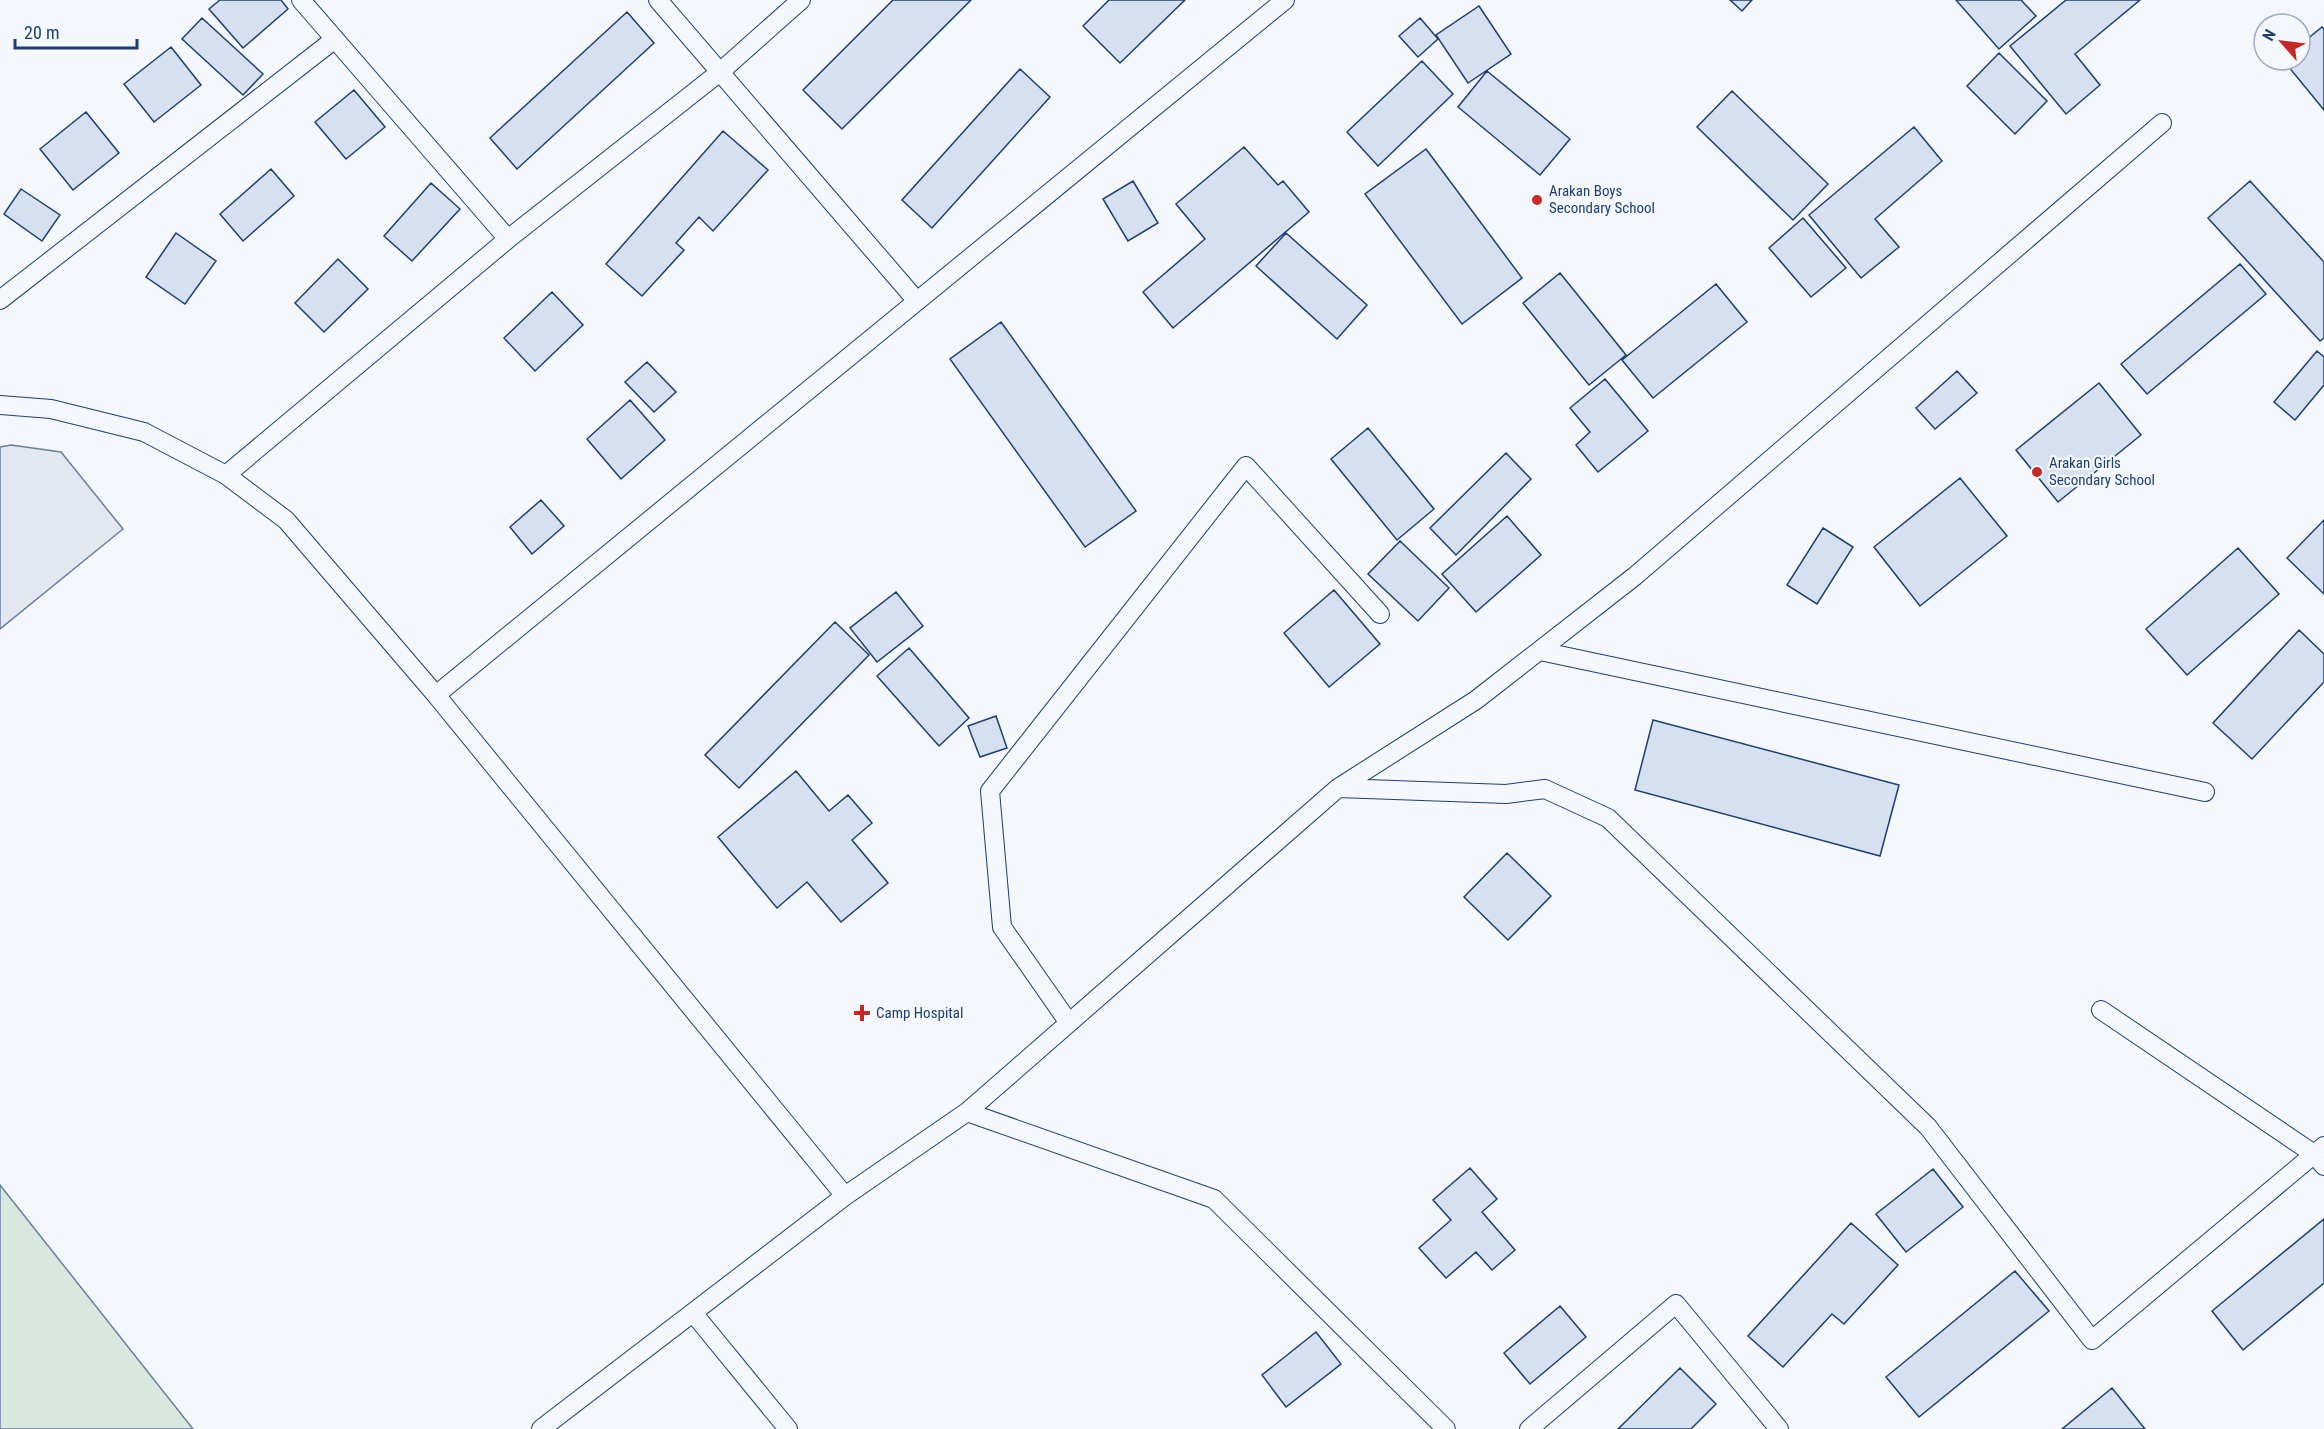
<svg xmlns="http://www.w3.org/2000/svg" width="2324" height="1429" font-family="'Roboto Condensed',sans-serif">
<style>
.green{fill:#d7e8df;stroke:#687fa3;stroke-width:1.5}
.parking{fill:#e3e8f0;stroke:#687fa3;stroke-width:1.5}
.building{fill:#d5e0f0;stroke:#1d3f73;stroke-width:1.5}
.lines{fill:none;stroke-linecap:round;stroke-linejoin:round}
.service-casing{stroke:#1d3f73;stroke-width:20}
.service{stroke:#f4f7fb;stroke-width:18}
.poi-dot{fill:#c62828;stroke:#f4f7fb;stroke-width:2}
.labels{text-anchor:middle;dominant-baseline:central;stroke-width:4.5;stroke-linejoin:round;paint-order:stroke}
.poi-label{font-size:15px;fill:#1d3f73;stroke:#f4f7fb;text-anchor:start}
</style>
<rect width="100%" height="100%" fill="#f4f7fb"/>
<!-- green -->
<path class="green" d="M0,1185L193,1429H0Z"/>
<!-- parking -->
<path class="parking" d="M11,445L61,452L123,529L0,629V447Z"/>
<!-- building -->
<path class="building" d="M220,0H281L288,9L243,48L209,9Z
M893,0H971L842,129L803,90Z
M1109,0H1185L1120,63L1083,26Z
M1730,0H1752L1742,11Z
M1956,0H2021L2036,16L1999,49Z
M2066,0H2140L2075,54L2100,85L2066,114L2010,46Z
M1479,6L1511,54L1468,83L1436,35Z
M627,12L654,43L517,169L490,138Z
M202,18L263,74L243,95L182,39Z
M1420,18L1438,39L1418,57L1399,36Z
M2322,27L2324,29V110L2283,60H2300V45Z
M171,47L201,85L154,122L124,84Z
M1999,53L2047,101L2015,134L1967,86Z
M1422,61L1453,94L1378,166L1347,132Z
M1020,69L1050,97L932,228L902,200Z
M1487,71L1570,139L1540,175L1458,107Z
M354,90L385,127L346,159L315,122Z
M1732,91L1828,184L1793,220L1697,127Z
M86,112L119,153L73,190L40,149Z
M1914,127L1942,161L1875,219L1899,247L1861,278L1809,215Z
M723,131L768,170L713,231L699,217L676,243L684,250L642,296L606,264Z
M1244,147L1278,185L1283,181L1309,212L1173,328L1143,292L1205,239L1176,204Z
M1426,149L1522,278L1462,324L1365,194Z
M271,169L294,196L243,241L220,214Z
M1133,181L1158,223L1128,241L1103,199Z
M2250,181L2324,262V338L2320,341L2208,218Z
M431,183L460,209L412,261L384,236Z
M21,189L60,215L42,241L4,214Z
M1803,218L1846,268L1811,297L1769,248Z
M176,233L216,261L185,304L146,277Z
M1286,233L1367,305L1337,339L1256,266Z
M338,259L368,289L324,332L295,303Z
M2240,264L2266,294L2147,394L2121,364Z
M1560,273L1626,355L1589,385L1523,303Z
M1716,284L1747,322L1653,398L1622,360Z
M552,292L583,325L535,371L504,338Z
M1001,322L1136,511L1085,547L950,359Z
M2317,351L2324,357V385L2295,420L2274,402Z
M647,362L676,392L654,412L625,382Z
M1957,371L1977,393L1935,429L1916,408Z
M1605,379L1648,431L1598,472L1576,445L1590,432L1570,408Z
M2099,383L2141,435L2058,502L2016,450Z
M630,400L665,440L621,479L587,439Z
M1368,428L1434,509L1397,540L1331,459Z
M1506,453L1531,479L1456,555L1430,528Z
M1960,478L2007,536L1920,606L1874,547Z
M541,500L564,526L532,554L510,527Z
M1507,516L1541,555L1476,612L1442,574Z
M2324,520V594L2287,558Z
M1823,528L1853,547L1817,604L1787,585Z
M1400,541L1449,588L1418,621L1368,574Z
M2238,548L2279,594L2187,675L2146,629Z
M1334,590L1380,644L1329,687L1284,633Z
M896,592L923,626L877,662L850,628Z
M835,622L869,655L739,788L705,755Z
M2299,630L2324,654V682L2252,759L2213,723Z
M909,648L969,718L939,746L877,676Z
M996,716L1007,748L980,757L968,726Z
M1653,720L1899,785L1880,856L1635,790Z
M796,771L829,811L848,795L872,823L852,840L888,883L841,922L807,882L777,908L718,837Z
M1507,853L1551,896L1508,940L1464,897Z
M1470,1168L1497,1199L1482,1212L1515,1250L1492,1270L1476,1252L1446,1278L1419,1248L1451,1220L1433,1200Z
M1933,1169L1963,1207L1906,1252L1876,1214Z
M2324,1219V1283L2243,1350L2212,1311Z
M1851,1223L1898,1265L1844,1324L1832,1314L1783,1367L1748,1336Z
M2015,1271L2049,1311L1919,1417L1886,1377Z
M1560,1306L1586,1337L1530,1384L1504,1353Z
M1316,1332L1341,1364L1286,1407L1262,1375Z
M1680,1368L1716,1404L1691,1429H1618Z
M2112,1388L2145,1429H2062Z"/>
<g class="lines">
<!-- service casing -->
<g class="service-casing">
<path id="service" d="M301,0L508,239
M658,0L916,300
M0,300L335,39
M0,405L51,409L144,432L226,475L286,520L436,695L845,1196
M226,475L508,239L720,72L801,0
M1540,651L2205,792
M436,695L1285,0
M1338,788L1506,794L1545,789L1608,818L1928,1127L2092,1340L2324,1146
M2101,1010L2314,1154L2324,1166
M1069,1023L1002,927L990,791L1246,466L1380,614
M967,1112L1214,1199L1446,1429
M694,1314L788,1429
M541,1429L845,1196L967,1112L1338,788L1476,700L1635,576L2162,123
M1529,1429L1676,1304L1779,1429"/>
</g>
<!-- service -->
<use href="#service" class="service"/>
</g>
<!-- markers -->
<g class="poi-dot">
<circle cx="1537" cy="200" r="6"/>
<circle cx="2037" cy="472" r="6"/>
<path d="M859 1004h6v6h6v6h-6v6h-6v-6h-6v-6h6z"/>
</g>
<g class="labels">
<!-- poi labels -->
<g class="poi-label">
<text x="1549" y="191">Arakan Boys<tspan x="1549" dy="17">Secondary School</tspan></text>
<text x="2049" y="463">Arakan Girls<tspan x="2049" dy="17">Secondary School</tspan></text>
<text x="876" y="1013">Camp Hospital</text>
</g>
</g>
<!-- north arrow -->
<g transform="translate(2282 42) rotate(298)"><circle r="28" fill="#f4f7fb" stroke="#9eadc5" stroke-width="1.5"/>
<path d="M0-4.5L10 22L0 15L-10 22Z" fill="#c62828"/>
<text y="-9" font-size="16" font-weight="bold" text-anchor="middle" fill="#1d3f73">N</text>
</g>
<!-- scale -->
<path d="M15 39v9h122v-9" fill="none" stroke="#1d3f73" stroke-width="3"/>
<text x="24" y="39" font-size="18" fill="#1d3f73" stroke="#f4f7fb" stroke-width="4.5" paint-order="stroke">20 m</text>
</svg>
